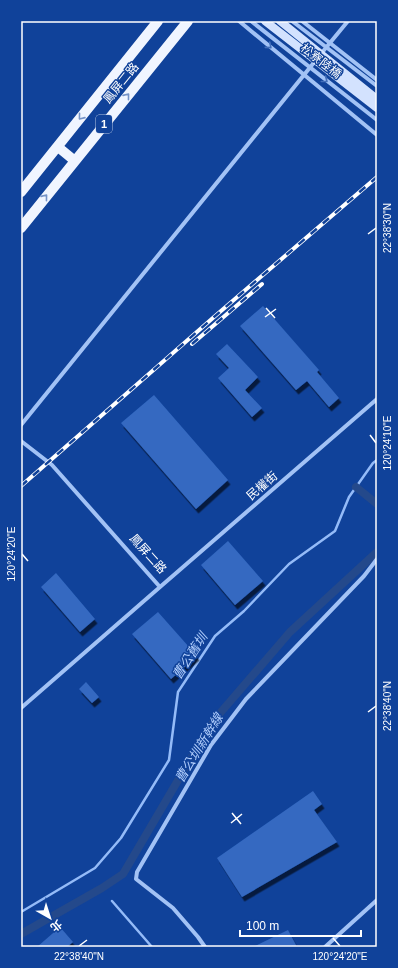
<svg xmlns="http://www.w3.org/2000/svg" width="398" height="968" font-family="Arial,'Noto Sans TC',sans-serif">
<style>
.lines{fill:none;stroke-linecap:round;stroke-linejoin:round}
.stream{stroke:#94bbf8;stroke-width:2.5}
.canal{stroke:#24498b;stroke-width:8}
.building{fill:#3469c1;filter:url(#shadow)}
.street{stroke:#a2c2f5;stroke-width:4}
.primary{stroke:#f0f5ff;stroke-width:10}
.rail-casing{stroke:#fff;stroke-width:4}
.rail{stroke:#10429a;stroke-width:2.5;stroke-dasharray:8;stroke-linecap:butt}
.street-bridge{stroke:#a2c2f5;stroke-width:4}
.secondary-bridge{stroke:#d3e2fe;stroke-width:8}
.oneway{stroke:#436fba}
.oneway2{stroke:#7593c7}
.ticks{fill:none;stroke:#fff;stroke-width:1.5}
.labels{text-anchor:middle;dominant-baseline:central;stroke-width:3;stroke-linejoin:round;paint-order:stroke}
.shield{fill:#10429a;stroke:#b7c6e1;stroke-width:1}
.shield-label{font-size:11px;font-weight:bold;fill:#fff}
.street-label{font-size:12px;fill:#fff;stroke:#10429a}
.water-label{font-size:13px;font-style:italic;fill:#afccfb;stroke:#10429a}
.neatline{fill:none;stroke:#fff;stroke-width:1.5}
.ticks-label{font-size:10px;text-anchor:middle;fill:#fff}
</style>
<defs>
<filter id="shadow"><feDropShadow dx="2.5" dy="4.5" stdDeviation="0" flood-color="#0009"/></filter>
</defs>
<rect width="100%" height="100%" fill="#10429a"/>
<g class="lines">
<!-- stream -->
<path class="stream" d="M112,901L152,947
M21,912L95,868L121,838L169,760L178,692L215,636L244,611L289,564L335,531L349,497L373,463L377,460"/>
<!-- canal -->
<path class="canal" d="M356,487L377,504
M21,934L102,888L123,874L187,765L215,719L290,632L377,552"/>
</g>
<!-- building -->
<path class="building" d="M263,306L319,370L317,372L339,398L329,407L307,381L296,390L240,326Z
M227,344L258,377L245,390L262,408L252,417L218,378L229,368L216,354Z
M154,395L228,480L196,509L121,423Z
M228,541L263,581L235,605L201,565Z
M56,573L95,619L80,632L41,587Z
M158,612L197,656L171,679L132,634Z
M86,682L99,697L92,703L79,689Z
M313,791L322,804L314,810L337,842L242,897L217,858Z
M60,927L73,942L67,947H37Z
M288,930L297,947H253Z"/>
<g class="lines">
<!-- street -->
<path class="street" d="M239,21L377,135
M302,21L377,80
M320,55L348,21
M21,425L316,60
M21,441L52,465L160,587L21,708
M160,587L377,399
M205,947L198,937L173,908L136,879L137,872L211,745L246,699L364,576L377,559
M325,947L377,900"/>
<!-- primary -->
<path class="primary" d="M58,147L75,161
M21,192L158,21
M21,228L188,21"/>
<!-- rail casing -->
<g class="rail-casing">
<path id="rail" d="M192,344L262,284
M21,486L214,317L377,177"/>
</g>
<!-- rail -->
<use href="#rail" class="rail"/>
<!-- street-bridge -->
<path class="street-bridge" d="M251,21L377,120
M292,21L377,86"/>
<!-- secondary-bridge -->
<path class="secondary-bridge" d="M265,21L377,108
M280,21L377,99"/>
</g>
<!-- one-way arrows -->
<defs><path id="oneway-chevron" d="M-2-3.5L2.5 0L-2 3.5" fill="none" stroke-width="1.6" stroke-linecap="round" stroke-linejoin="round"/></defs>
<g class="oneway">
<use href="#oneway-chevron" transform="translate(269 46) rotate(40)"/>
<use href="#oneway-chevron" transform="translate(325 80) rotate(38)"/>
</g>
<g class="oneway2">
<use href="#oneway-chevron" transform="translate(127 96) rotate(-51)"/>
<use href="#oneway-chevron" transform="translate(81 117) rotate(129)"/>
<use href="#oneway-chevron" transform="translate(45 197) rotate(-51)"/>
</g>
<!-- ticks -->
<path class="ticks" d="M368,234L376,228M266,308L275,318M265,317L276,309M370,435L376,443M22,554L28,561M368,712L376,706M232,813L241,824M231,823L242,814M333,938L340,946M79,946L87,940"/>
<g class="labels">
<!-- shield labels -->
<rect class="shield" x="96" y="115" width="16" height="18" rx="3"/>
<g class="shield-label">
<text x="104" y="124">1</text>
</g>
<!-- street labels -->
<g class="street-label">
<text transform="translate(321 61) rotate(38)">松寮陸橋</text>
<text transform="translate(121 83) rotate(-51)">鳳屏二路</text>
<text transform="translate(262 486) rotate(-41)">民權街</text>
<text transform="translate(148 554) rotate(48)">鳳屏二路</text>
</g>
<!-- water labels -->
<g class="water-label">
<text transform="translate(190 656) rotate(-57)">曹公舊圳</text>
<text transform="translate(199 748) rotate(-58)">曹公圳新幹線</text>
</g>
</g>
<!-- border -->
<rect width="398" height="968" fill="none" stroke="#10429a" stroke-width="44"/>
<!-- north arrow -->
<g transform="translate(50 918) rotate(141)" stroke="#10429a" stroke-width="3" paint-order="stroke">
<path d="M0-3L7 15L0 10L-7 15Z" fill="#ffffff"/>
<text y="-6" font-size="11" font-weight="bold" text-anchor="middle" fill="#ffffff">北</text>
</g>
<!-- scale -->
<path d="M240 930v6h121v-6" fill="none" stroke="#ffffff" stroke-width="2"/>
<text x="246" y="930" font-size="12" fill="#ffffff" stroke="#10429a" stroke-width="3" paint-order="stroke">100 m</text>
<rect x="22" y="22" width="354" height="924" class="neatline"/>
<g class="ticks-label">
<text transform="translate(387 228) rotate(-90)" y="4">22°38'30"N</text>
<text transform="translate(387 443) rotate(-90)" y="4">120°24'10"E</text>
<text transform="translate(11 554) rotate(-90)" y="4">120°24'20"E</text>
<text transform="translate(387 706) rotate(-90)" y="4">22°38'40"N</text>
<text x="79" y="960">22°38'40"N</text>
<text x="340" y="960">120°24'20"E</text>
</g>
</svg>
